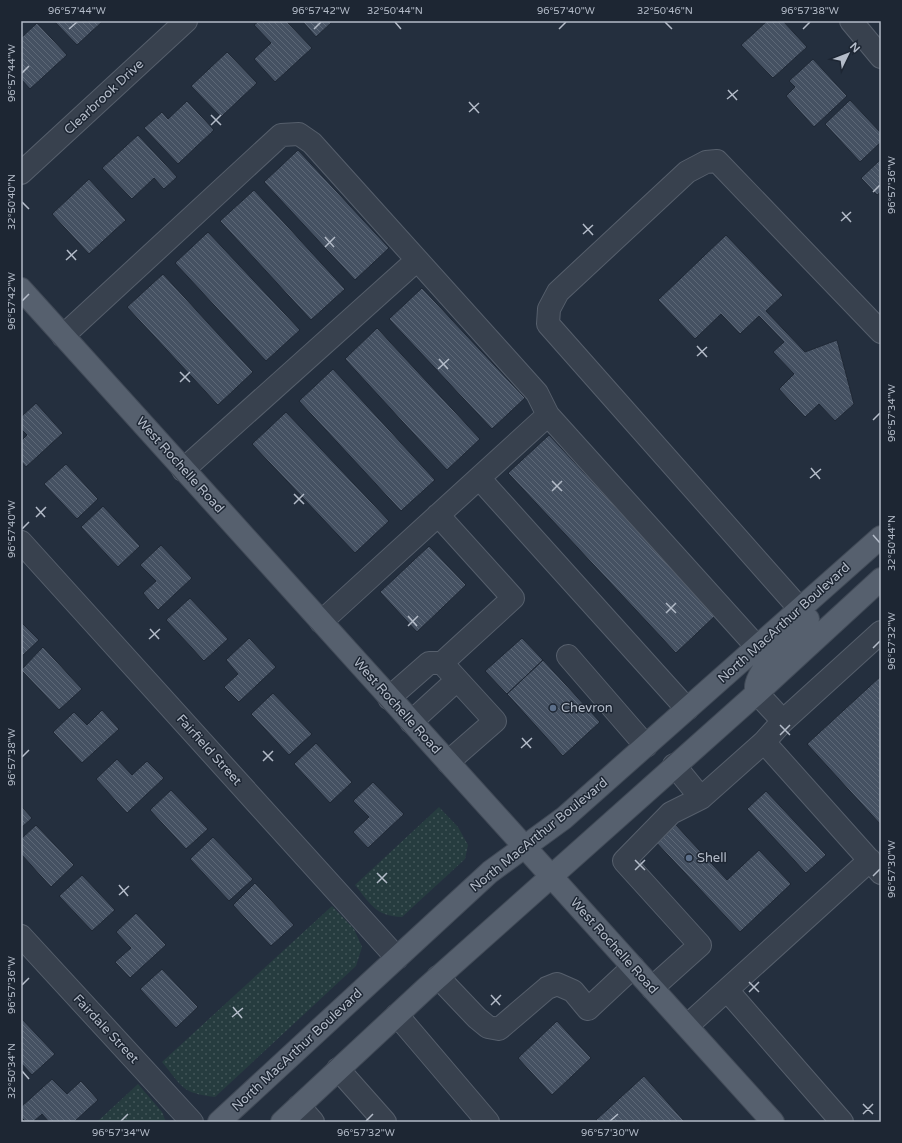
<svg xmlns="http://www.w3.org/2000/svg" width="902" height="1143" font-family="'Varela Round',sans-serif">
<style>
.park{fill:url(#park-dots)}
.building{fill:url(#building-back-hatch);stroke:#1f2835}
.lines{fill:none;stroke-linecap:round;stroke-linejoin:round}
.minor-casing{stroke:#565f6c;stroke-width:24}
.major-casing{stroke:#414a57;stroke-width:24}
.minor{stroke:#38414e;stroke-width:22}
.major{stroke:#56606e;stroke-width:22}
.ticks{fill:none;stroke:#b4bcc9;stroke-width:1.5}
.service-dot{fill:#5c6f8a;stroke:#1d2633;stroke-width:1.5}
.labels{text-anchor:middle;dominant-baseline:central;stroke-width:3;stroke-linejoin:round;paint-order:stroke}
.street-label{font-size:13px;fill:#b4bcc9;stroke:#1d2633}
.poi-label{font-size:13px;fill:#b4bcc9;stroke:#1d2633;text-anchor:start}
.neatline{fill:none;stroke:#b4bcc9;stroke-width:1.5}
.ticks-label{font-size:10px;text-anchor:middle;fill:#b4bcc9}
</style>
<defs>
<pattern id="park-dots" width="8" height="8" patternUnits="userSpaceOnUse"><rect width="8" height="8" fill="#263c3f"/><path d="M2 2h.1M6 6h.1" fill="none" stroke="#435659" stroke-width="1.8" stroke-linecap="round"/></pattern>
<pattern id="building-back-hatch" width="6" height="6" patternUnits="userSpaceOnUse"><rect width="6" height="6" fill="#455162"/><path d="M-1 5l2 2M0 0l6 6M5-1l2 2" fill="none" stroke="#5d6877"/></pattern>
</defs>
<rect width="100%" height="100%" fill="#242f3e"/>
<!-- park -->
<path class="park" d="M439,807L458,827L468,845L465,859L402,917C375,916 371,904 355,885Z
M332,906L354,929L362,947L356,966L215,1097C181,1093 183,1087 162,1062Z
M138,1084L162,1112L166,1122H97Z"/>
<!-- building -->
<path class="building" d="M54,21H103L77,45Z
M259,21H286L312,48L275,82L254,59L271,43L254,25Z
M302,21H333L316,37Z
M767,21H783L807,47L773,78L741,45Z
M37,23L67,55L30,89L21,79V38Z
M227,52L257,83L221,117L191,86Z
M813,59L847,96L814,127L786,96L795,87L789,81Z
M850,100L881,133V142L860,162L825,124Z
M187,101L214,130L178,164L144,128L162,112L168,119Z
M138,135L177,177L164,189L154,178L132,199L102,168Z
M298,150L389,248L355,280L264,182Z
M881,159V192L877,195L861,178Z
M89,179L126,220L89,254L52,214Z
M254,190L345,289L311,320L220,221Z
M208,232L300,330L266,361L175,263Z
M726,235L783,295L766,311L805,352L837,340L854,404L835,421L819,404L805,417L779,389L794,374L773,352L784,342L759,316L740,334L721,314L695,339L658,300Z
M163,274L253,372L218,405L127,307Z
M422,288L525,398L492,429L389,319Z
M377,328L480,439L447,470L345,359Z
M333,369L435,480L401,511L299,401Z
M36,403L63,433L26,467L21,461V441L27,435L21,429V417Z
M286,412L389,521L355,553L252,444Z
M549,435L716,615L676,653L508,473Z
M66,464L98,499L77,519L44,484Z
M103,506L140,546L118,567L81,527Z
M161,545L192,578L158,610L143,593L156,581L140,565Z
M429,546L466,585L417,632L380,592Z
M190,598L228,639L204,661L166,620Z
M21,622L39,640L21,657Z
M249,638L276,667L239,702L224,687L238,674L226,660Z
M522,638L543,660L507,694L485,671Z
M43,647L82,689L59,710L21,670Z
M543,660L600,722L563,756L507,694Z
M881,676V825L807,744Z
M273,693L312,734L289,755L251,714Z
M102,710L119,729L82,763L53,732L74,712L87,725Z
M316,743L352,782L330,803L294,764Z
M117,759L132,775L147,761L164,778L127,813L96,779Z
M373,782L404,814L368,848L353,832L369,817L353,801Z
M171,790L208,829L186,849L150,810Z
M766,791L826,855L806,873L747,809Z
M21,806L32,818L21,828Z
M673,822L727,880L759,850L791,884L740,932L654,840Z
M36,825L74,865L51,887L21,854V839Z
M213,837L253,879L229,901L190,859Z
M82,875L115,910L92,931L59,896Z
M255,883L294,925L271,946L233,905Z
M136,913L166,945L130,978L115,962L131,948L116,932Z
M162,969L198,1007L176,1028L140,989Z
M21,1018L55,1054L32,1075L21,1063Z
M557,1021L591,1058L552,1095L518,1058Z
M644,1076L685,1122H598L596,1120Z
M52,1079L67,1094L81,1081L98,1100L74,1122H49L42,1114L33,1122H26L21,1117V1107Z"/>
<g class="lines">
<!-- minor casing -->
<g class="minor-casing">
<path id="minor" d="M851,21L881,57
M21,173L186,21
M63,336L281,135L299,134L312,143L537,393L548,415L321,622
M548,415L757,647
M183,470L417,260
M479,478L687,709
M438,515L513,598L442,663L495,721L448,762
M21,542L397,958
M800,609L548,324L549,309L558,292L687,172L706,162L717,161L881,332
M568,656L646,746
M757,693L783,721L764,742L881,873
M389,698L429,663H442
M783,721L881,632
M411,722L457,680
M674,765L701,798L764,742
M21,936L192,1122
M438,977L477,1018L488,1027L499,1029L547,988L557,984L573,991L588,1009L633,967
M652,988L700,945L624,861L671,813L701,798
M727,990L842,1122
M397,1015L488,1122
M687,1026L870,860
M338,1069L385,1122
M299,1106L313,1122"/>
</g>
<!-- major casing -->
<g class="major-casing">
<path id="major" d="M21,289L773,1122
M756,688C754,672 796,632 808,619
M219,1122L490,872L564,818L881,537
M282,1122L425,989L757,693L881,579"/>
</g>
<!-- minor -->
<use href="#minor" class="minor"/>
<!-- major -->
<use href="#major" class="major"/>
</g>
<!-- ticks -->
<path class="ticks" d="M395,22L401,29M665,22L672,29M69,29L77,22M314,29L321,22M559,29L566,22M803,29L810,22M22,73L29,66M728,90L737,100M727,99L738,90M469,102L479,113M469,112L479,103M211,115L221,125M211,125L221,115M873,192L880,185M22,202L29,209M842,212L851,222M841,221L851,212M583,224L593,235M583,234L593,225M325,237L334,247M325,247L335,237M67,250L76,260M66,260L77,250M22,301L29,294M697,346L707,357M697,356L707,347M439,359L448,369M438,369L449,359M180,372L190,382M180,382L190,372M873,420L880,413M811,468L820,479M810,478L821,469M552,481L562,491M552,491L562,481M294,494L304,504M294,504L304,494M36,507L45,517M36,517L46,507M22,529L29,522M873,535L880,543M666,603L676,613M666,613L676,603M408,616L417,626M408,626L418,616M150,629L159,639M149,639L160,629M873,648L880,641M780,725L790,735M780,735L790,725M522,738L531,748M521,748L532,738M263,751L273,761M22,757L29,750M263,761L273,751M635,860L645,870M635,870L645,860M377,873L387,883M873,876L880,869M377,883L387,873M119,885L128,896M119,895L129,886M749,982L759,992M22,985L29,978M749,992L759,982M491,995L500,1005M491,1005L501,995M233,1007L242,1018M232,1017L243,1008M22,1071L29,1079M863,1104L873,1114M863,1114L873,1104M121,1121L128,1114M366,1121L373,1114M610,1121L618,1114"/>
<!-- markers -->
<g class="service-dot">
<circle cx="553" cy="708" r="4"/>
<circle cx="689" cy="858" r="4"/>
</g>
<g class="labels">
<!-- street labels -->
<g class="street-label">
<text transform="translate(104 97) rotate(-43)">Clearbrook Drive</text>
<text transform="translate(180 465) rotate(48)">West Rochelle Road</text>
<text transform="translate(784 623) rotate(-42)">North MacArthur Boulevard</text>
<text transform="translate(397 706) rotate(48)">West Rochelle Road</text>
<text transform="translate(209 750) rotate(48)">Fairfield Street</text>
<text transform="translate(539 835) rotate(-39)">North MacArthur Boulevard</text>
<text transform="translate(614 946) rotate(48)">West Rochelle Road</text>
<text transform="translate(106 1029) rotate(47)">Fairdale Street</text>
<text transform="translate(297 1050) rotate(-43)">North MacArthur Boulevard</text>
</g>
<!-- poi labels -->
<g class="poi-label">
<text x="561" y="708">Chevron</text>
<text x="697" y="858">Shell</text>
</g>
</g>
<!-- border -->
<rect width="902" height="1143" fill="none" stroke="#1d2633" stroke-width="44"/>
<!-- north arrow -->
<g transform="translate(848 54) rotate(47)" stroke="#1d2633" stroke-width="3" paint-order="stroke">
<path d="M0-3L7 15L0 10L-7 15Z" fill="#b4bcc9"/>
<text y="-6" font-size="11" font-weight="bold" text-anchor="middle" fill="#b4bcc9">N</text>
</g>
<rect x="22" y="22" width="858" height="1099" class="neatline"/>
<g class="ticks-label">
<text x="77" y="14">96°57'44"W</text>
<text x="321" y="14">96°57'42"W</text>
<text x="395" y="14">32°50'44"N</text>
<text x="566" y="14">96°57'40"W</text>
<text x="665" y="14">32°50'46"N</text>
<text x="810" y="14">96°57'38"W</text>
<text transform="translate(11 73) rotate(-90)" y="4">96°57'44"W</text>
<text transform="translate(891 185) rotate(-90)" y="4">96°57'36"W</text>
<text transform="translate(11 202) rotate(-90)" y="4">32°50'40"N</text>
<text transform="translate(11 301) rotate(-90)" y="4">96°57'42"W</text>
<text transform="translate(891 413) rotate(-90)" y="4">96°57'34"W</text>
<text transform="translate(11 529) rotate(-90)" y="4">96°57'40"W</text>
<text transform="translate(891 543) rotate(-90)" y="4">32°50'44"N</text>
<text transform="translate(891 641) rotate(-90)" y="4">96°57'32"W</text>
<text transform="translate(11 757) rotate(-90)" y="4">96°57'38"W</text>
<text transform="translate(891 869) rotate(-90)" y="4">96°57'30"W</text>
<text transform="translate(11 985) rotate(-90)" y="4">96°57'36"W</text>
<text transform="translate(11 1071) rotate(-90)" y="4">32°50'34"N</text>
<text x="121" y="1136">96°57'34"W</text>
<text x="366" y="1136">96°57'32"W</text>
<text x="610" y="1136">96°57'30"W</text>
</g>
</svg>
